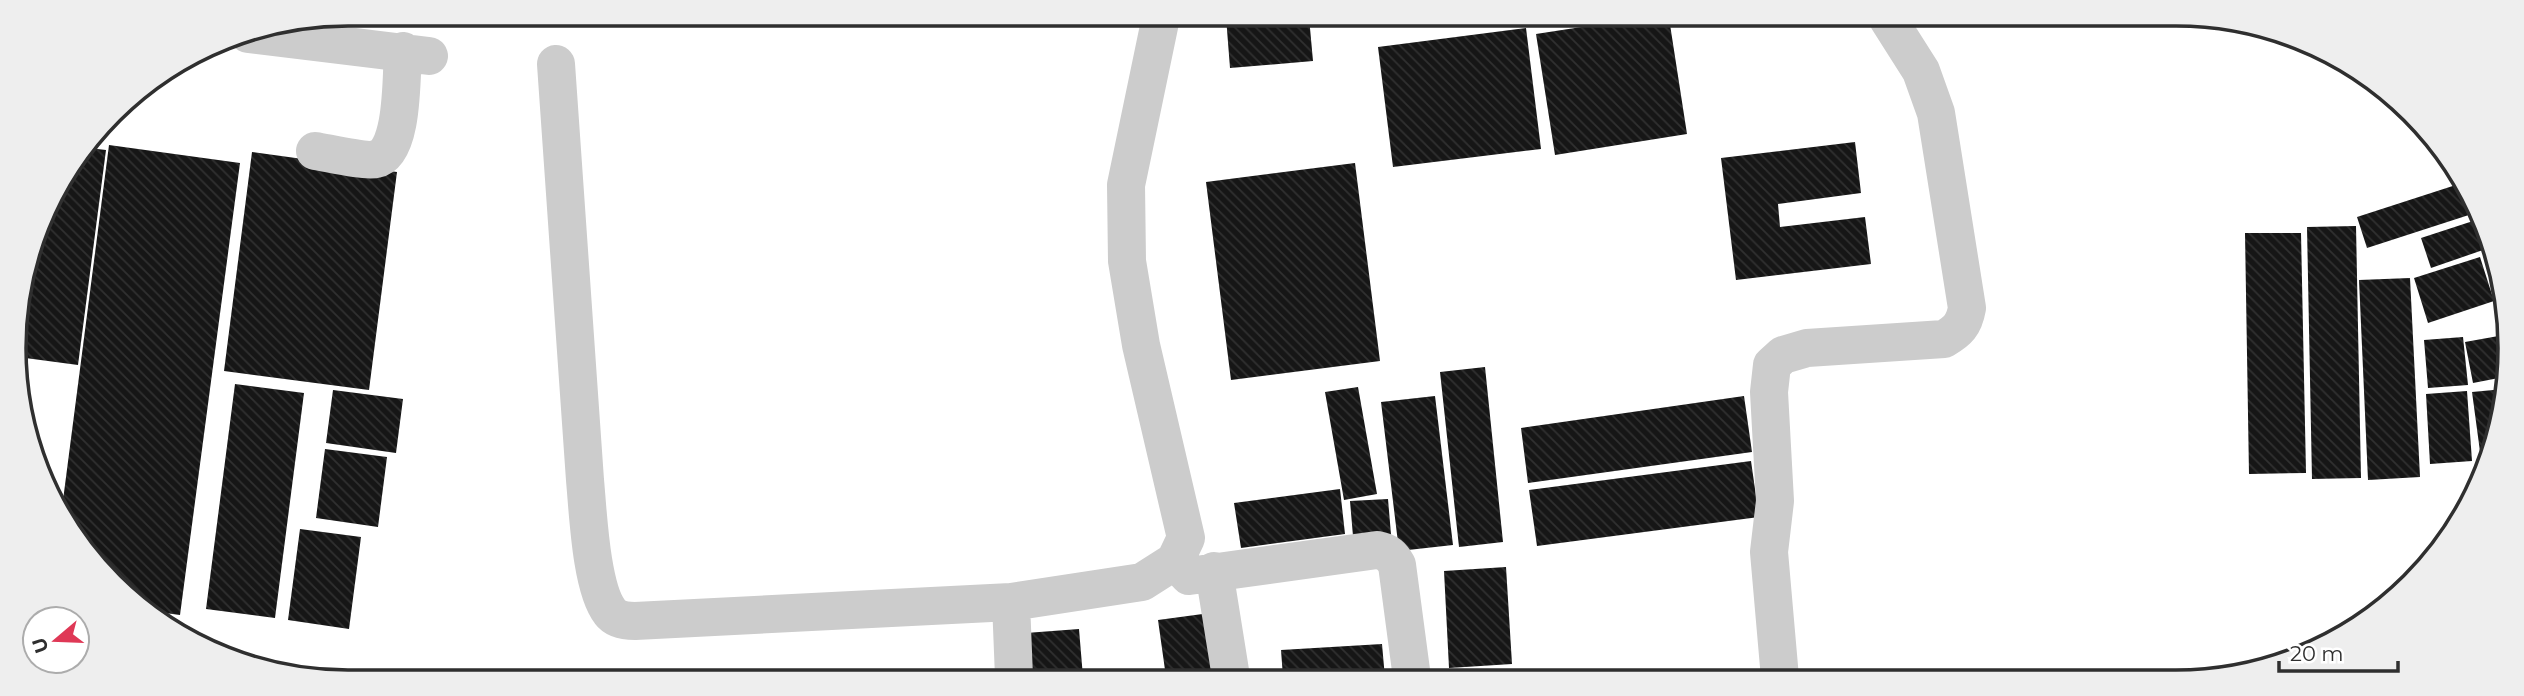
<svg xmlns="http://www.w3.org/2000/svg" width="2524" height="696" font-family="Montserrat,sans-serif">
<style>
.building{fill:url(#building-back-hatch)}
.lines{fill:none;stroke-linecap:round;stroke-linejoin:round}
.minor{stroke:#ccc;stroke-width:38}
.rim{fill:none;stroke:#2f2f2f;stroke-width:3.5}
</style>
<defs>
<pattern id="building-back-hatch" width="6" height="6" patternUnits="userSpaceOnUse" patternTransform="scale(1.75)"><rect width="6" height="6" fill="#161616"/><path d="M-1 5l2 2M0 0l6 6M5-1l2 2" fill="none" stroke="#303030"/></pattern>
</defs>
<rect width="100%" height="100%" fill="#fff"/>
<!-- building -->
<path class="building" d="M1226,17H1309L1313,61L1230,68Z
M1428,18H1469V19L1429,26Z
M1640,18H1669L1687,134L1555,155L1536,34Z
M1526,28L1541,149L1393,167L1378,47Z
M1855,142L1861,193L1778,204L1780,227L1865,217L1871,264L1736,280L1721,158Z
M109,145L240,163L180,615L150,611L83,552L62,508Z
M89,148L106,150L78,365L18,357L15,326L49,200Z
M252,152L397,172L369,390L224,371Z
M1355,163L1380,361L1231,380L1206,182Z
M2462,183L2475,213L2367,248L2357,217Z
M2473,221L2483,250L2431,268L2421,238Z
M2356,226L2361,478L2312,479L2307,227Z
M2245,233H2301L2306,473L2249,474Z
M2480,257L2494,301L2428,323L2414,278Z
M2410,278L2420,477L2368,480L2359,280Z
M2504,335V377L2473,383L2465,342Z
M2463,337L2468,385L2428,388L2424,340Z
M1485,367L1503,542L1459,547L1440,372Z
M235,384L304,393L275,618L206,609Z
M1358,387L1377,494L1344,500L1325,392Z
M2504,389V413L2486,459H2481L2472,392Z
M333,390L403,399L396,453L326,443Z
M2467,391L2472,461L2430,464L2426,394Z
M1435,396L1453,545L1399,551L1381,402Z
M1744,396L1752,452L1528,483L1521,428Z
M325,449L387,457L378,527L316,518Z
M1751,461L1759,517L1537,546L1529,490Z
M1340,489L1345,534L1241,548L1234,503Z
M1388,499L1392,546L1354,548L1350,501Z
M300,529L361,537L349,629L288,620Z
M1506,567L1512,664L1449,668L1444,571Z
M1210,613L1218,677H1166L1158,620Z
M1079,629L1083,677H1030L1026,633Z
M1382,644L1385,678L1283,677L1281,650Z
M1513,674V678H1448V675Z"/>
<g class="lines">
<!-- minor -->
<path class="minor" d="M248,34L429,56
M556,64L585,480C588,512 591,588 610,612C616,620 626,621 635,621L1011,602
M315,151C328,153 366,162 376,159C404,153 401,75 403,51
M1175,561L1189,576L1377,550C1388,552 1392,556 1397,565L1412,678
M1214,571L1231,677
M1014,677L1011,602L1142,582L1175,561L1186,538L1141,345L1127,261L1126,185L1161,17
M1780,678L1769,552L1775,501L1769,392L1772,365L1783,355L1807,348L1944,339C1958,331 1964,325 1967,308L1936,113L1921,71L1888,19"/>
</g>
<!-- crop -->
<path d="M0 0H2524V696H0ZM348 26H2176A322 322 0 0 1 2498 348V348A322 322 0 0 1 2176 670H348A322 322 0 0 1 26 348V348A322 322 0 0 1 348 26Z" fill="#eee" fill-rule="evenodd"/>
<path class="rim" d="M348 26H2176A322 322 0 0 1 2498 348V348A322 322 0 0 1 2176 670H348A322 322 0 0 1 26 348V348A322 322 0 0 1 348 26Z"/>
<!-- north arrow -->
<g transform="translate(56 640) rotate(251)"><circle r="33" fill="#ffffff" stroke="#acacac" stroke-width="2"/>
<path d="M0-5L12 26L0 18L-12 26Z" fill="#df3856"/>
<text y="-10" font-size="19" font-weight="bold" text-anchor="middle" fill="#2f2f2f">U</text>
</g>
<!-- scale -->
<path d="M2279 661v10h119v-10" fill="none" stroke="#2f2f2f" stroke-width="3.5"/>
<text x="2290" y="661" font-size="21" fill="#2f2f2f" stroke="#ffffff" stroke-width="5" paint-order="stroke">20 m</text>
</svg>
